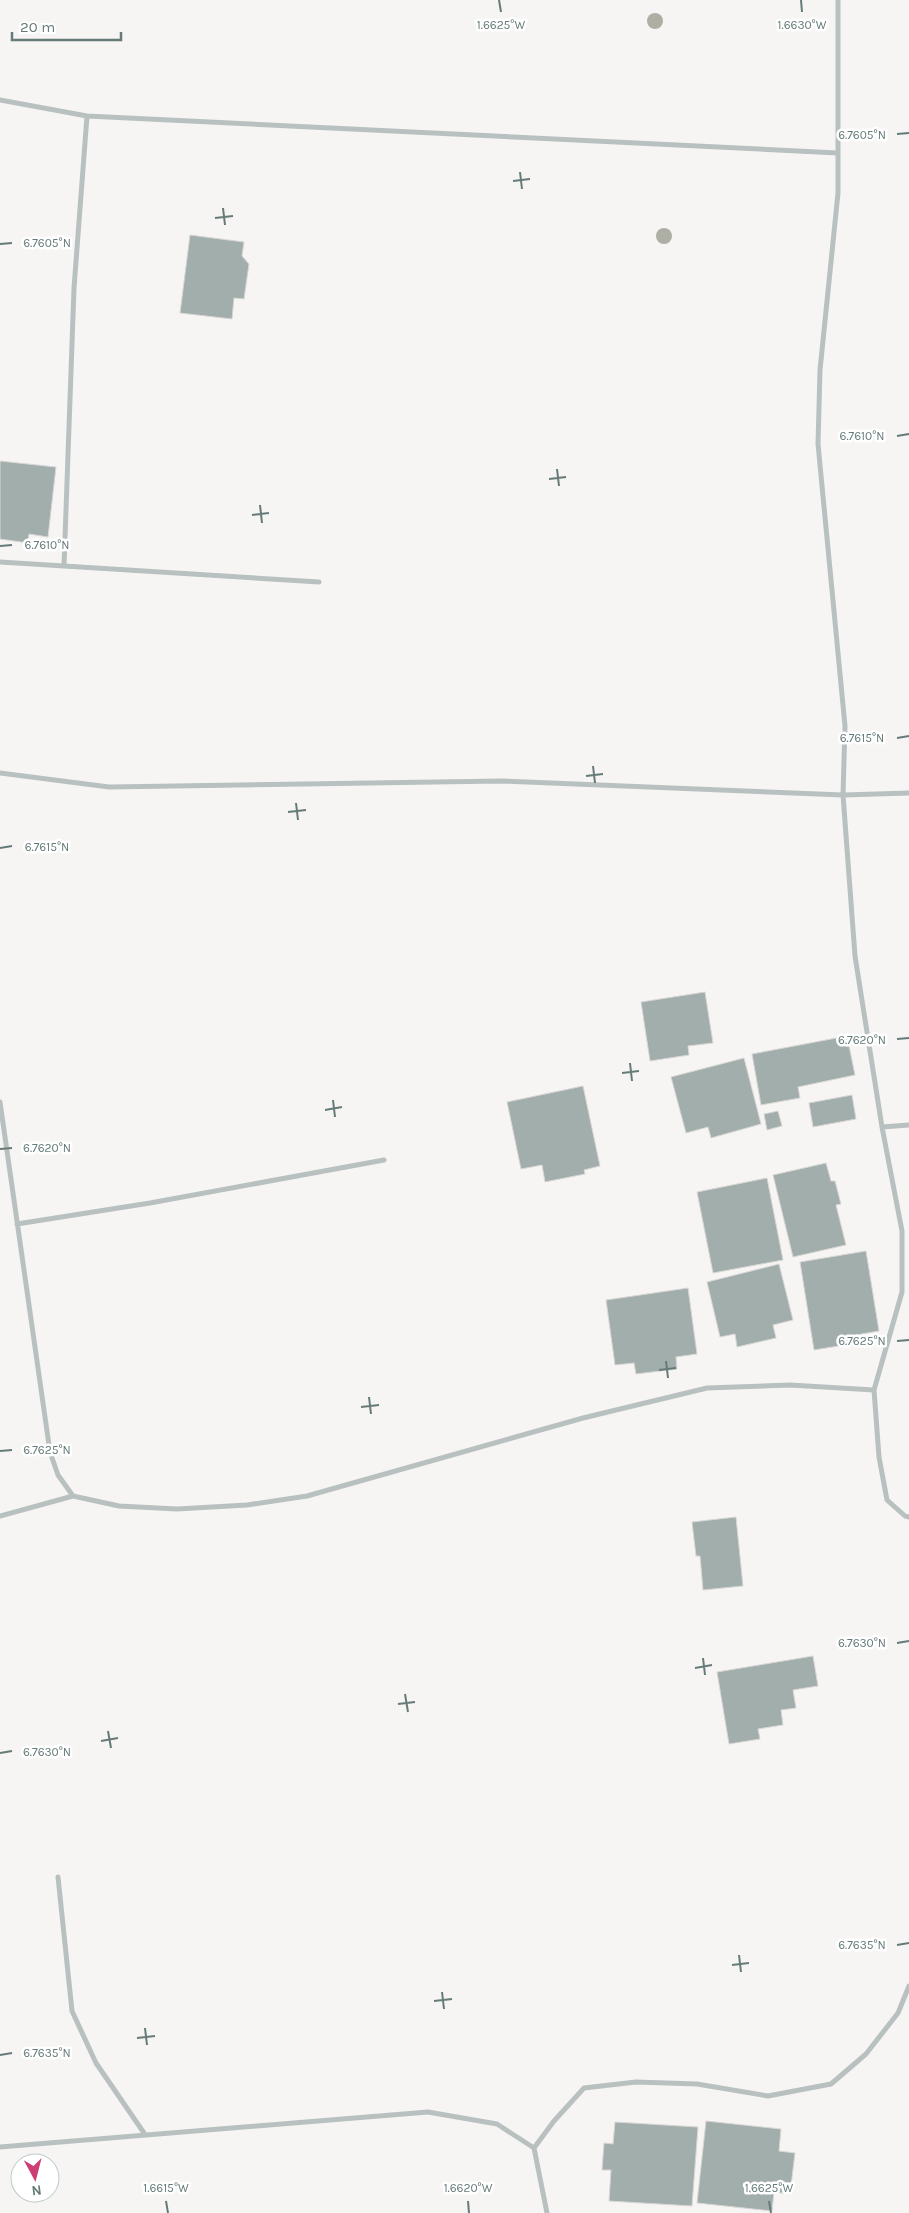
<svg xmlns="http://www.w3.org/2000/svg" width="909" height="2213" font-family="Karla,sans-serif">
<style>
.building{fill:#a2aeac;stroke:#d8d7d6}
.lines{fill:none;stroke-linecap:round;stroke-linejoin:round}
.minor{stroke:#b9c1c0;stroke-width:5}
.tree{fill:#adaea4}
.ticks{fill:none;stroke:#657b78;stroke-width:2}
.ticks-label{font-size:12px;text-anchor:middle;fill:#657b78;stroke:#fff;stroke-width:5;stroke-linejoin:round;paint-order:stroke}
</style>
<rect width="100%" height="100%" fill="#f6f5f4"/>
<!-- building -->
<path class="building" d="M190,235L244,242L242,256L249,264L244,299L234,298L232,319L180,313Z
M0,461L56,467L48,537L29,534L28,543L0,539Z
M705,992L713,1043L688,1046L689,1055L650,1061L641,1002Z
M847,1036L855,1075L798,1087L800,1098L761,1105L752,1054Z
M744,1058L761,1124L711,1138L708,1127L686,1133L671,1077Z
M583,1086L600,1166L584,1170L585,1174L545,1182L542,1165L521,1169L507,1102Z
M852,1095L856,1119L813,1127L809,1103Z
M778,1111L782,1126L767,1130L764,1114Z
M826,1163L831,1181H835L841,1204L836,1205L846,1245L793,1257L773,1175Z
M767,1178L783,1260L713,1273L697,1192Z
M866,1251L879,1331L850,1336L851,1344L814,1350L800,1262Z
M779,1264L793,1320L773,1325L776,1338L737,1347L735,1334L720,1337L707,1282Z
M688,1288L697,1354L676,1357L677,1369L636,1374L634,1363L615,1365L606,1300Z
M736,1517L743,1586L703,1590L700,1556H696L692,1522Z
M813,1656L818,1686L793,1690L796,1708L781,1710L783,1725L758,1729L760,1739L729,1744L717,1672Z
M706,2121L781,2129L779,2151L795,2153L790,2194L774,2192L772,2211L697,2203Z
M615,2122L698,2127L692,2206L609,2201L611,2170H602L604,2143L613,2144Z"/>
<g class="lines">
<!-- minor -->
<path class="minor" d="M838,0V193L820,370L818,444L845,726L843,795L855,956L882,1127L902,1231V1292L874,1390L879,1457L887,1500L905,1516L909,1517
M0,100L87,116L838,153
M0,562L319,582
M64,566L74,288L87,116
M0,773L109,787L501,781L843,795L909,793
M0,1102L50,1452L58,1475L73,1496
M882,1127L909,1125
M17,1224L150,1203L384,1160
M0,1516L73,1496L119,1506L177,1509L247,1505L307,1496L583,1418L707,1388L790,1385L874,1390
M58,1877L72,2011L96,2063L144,2133
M0,2147L428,2112L497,2124L534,2148L547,2213
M534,2148L554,2121L584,2088L636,2082L697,2084L768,2096L831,2084L866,2054L898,2013L909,1986"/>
</g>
<!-- trees -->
<g class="tree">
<circle cx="655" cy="21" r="8"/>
<circle cx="664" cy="236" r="8"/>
</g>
<!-- ticks -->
<path class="ticks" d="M499,0L501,12M801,0L802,12M897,134L909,133M520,172L522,189M513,181L530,179M223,208L225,225M215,218L233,216M0,244L12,243M897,436L909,434M557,469L559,486M549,479L566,477M260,505L262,523M252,515L269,513M0,546L12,545M897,738L909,736M593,766L595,783M586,776L603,774M296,803L298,820M288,812L306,810M0,848L12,846M897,1039L909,1038M630,1063L632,1081M622,1073L639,1071M333,1100L335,1117M325,1110L342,1107M0,1149L12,1148M897,1341L909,1340M666,1361L668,1378M659,1370L676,1368M369,1397L371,1414M361,1407L379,1405M0,1451L12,1450M897,1643L909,1641M703,1658L705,1675M695,1668L712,1665M405,1694L408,1712M398,1704L415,1702M108,1731L111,1748M101,1741L118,1738M0,1753L12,1751M897,1945L909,1943M739,1955L741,1972M732,1965L749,1963M442,1992L444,2009M434,2001L452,1999M145,2028L147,2045M137,2038L155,2036M0,2055L12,2053M166,2201L168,2213M468,2201L469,2213M769,2201L771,2213"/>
<g class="ticks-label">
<text x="501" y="29">1.6625°W</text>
<text x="802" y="29">1.6630°W</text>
<text x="862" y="139">6.7605°N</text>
<text x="47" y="247">6.7605°N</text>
<text x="862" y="440">6.7610°N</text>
<text x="47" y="549">6.7610°N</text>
<text x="862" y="742">6.7615°N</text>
<text x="47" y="851">6.7615°N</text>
<text x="862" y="1044">6.7620°N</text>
<text x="47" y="1152">6.7620°N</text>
<text x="862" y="1345">6.7625°N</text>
<text x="47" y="1454">6.7625°N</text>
<text x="862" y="1647">6.7630°N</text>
<text x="47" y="1756">6.7630°N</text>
<text x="862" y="1949">6.7635°N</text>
<text x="47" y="2057">6.7635°N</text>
<text x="166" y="2192">1.6615°W</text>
<text x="468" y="2192">1.6620°W</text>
<text x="769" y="2192">1.6625°W</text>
</g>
<!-- north arrow -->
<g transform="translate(35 2178) rotate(173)"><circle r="24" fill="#ffffff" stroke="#c1cac9"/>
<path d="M0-4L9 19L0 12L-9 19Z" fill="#cc3e75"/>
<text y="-8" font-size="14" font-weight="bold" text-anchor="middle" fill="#657b78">N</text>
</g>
<!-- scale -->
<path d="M12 32v8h109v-8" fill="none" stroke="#657b78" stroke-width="2.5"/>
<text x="20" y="32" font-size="15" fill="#657b78" stroke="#ffffff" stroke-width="4" paint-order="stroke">20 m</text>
</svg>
